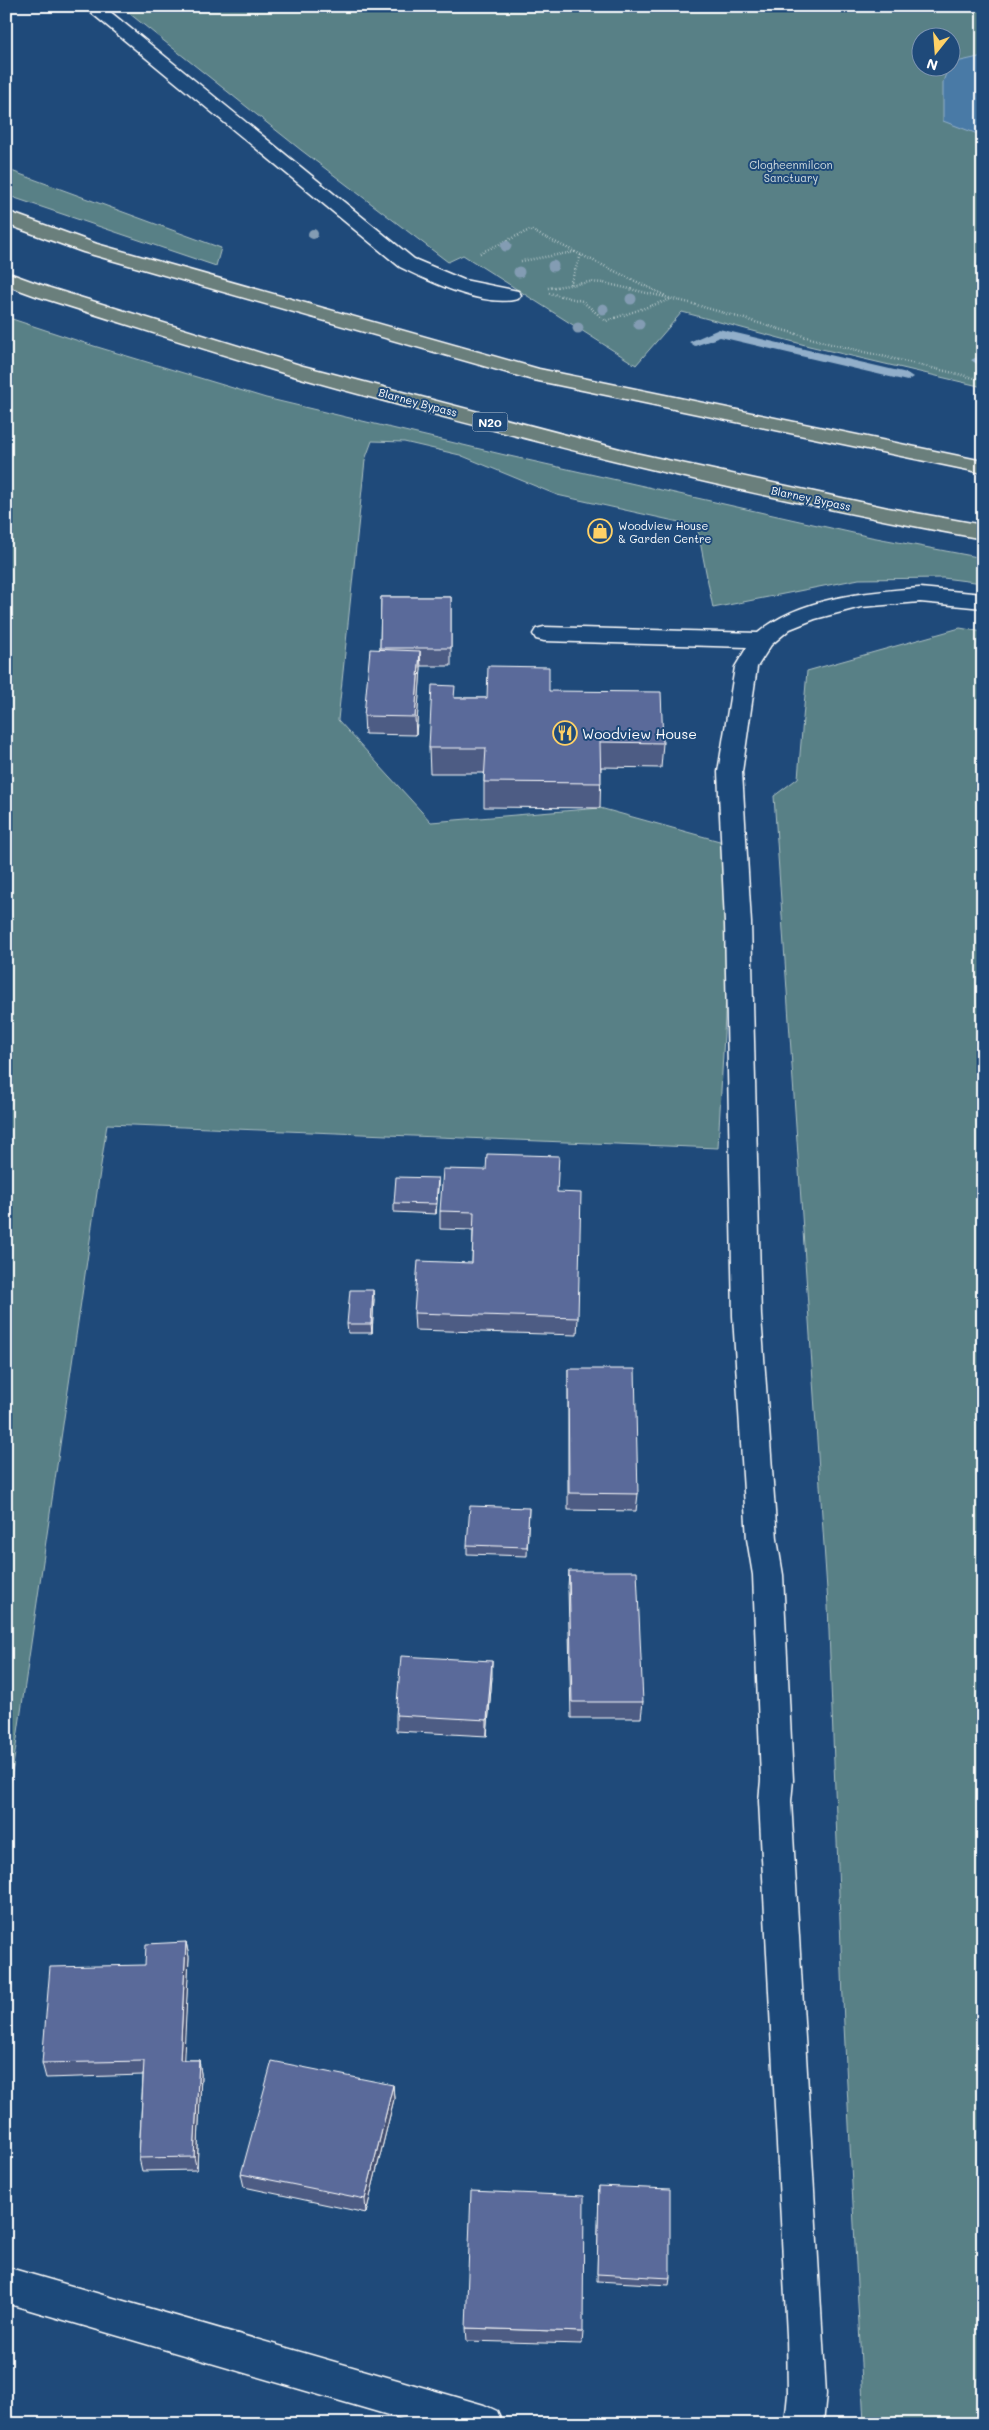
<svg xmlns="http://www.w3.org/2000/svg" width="989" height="2430" font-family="Mali,sans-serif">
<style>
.green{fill:#588086;stroke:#acc0c2;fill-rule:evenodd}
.water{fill:#497aa6;stroke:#92afca}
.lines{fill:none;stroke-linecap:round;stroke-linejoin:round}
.stream{fill:#92afca;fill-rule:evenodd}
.minor-casing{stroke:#fff;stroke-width:3}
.highway-casing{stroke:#fff;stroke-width:3}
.path{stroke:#fff;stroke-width:2.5;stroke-dasharray:0.5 2.5;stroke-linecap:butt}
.minor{fill:#1f4a7a;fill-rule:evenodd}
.highway{fill:#6b7f7c;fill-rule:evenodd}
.tree{fill:#839cb3}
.wall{fill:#4d5c84;stroke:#fff}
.shaded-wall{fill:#3f4b6c;stroke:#fff}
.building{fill:#5a6b9a;stroke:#fff}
.labels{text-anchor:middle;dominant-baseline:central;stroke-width:4;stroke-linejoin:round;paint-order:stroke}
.far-park-label{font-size:11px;fill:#d5dfe1;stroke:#1f4a7a}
.far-street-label{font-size:11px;fill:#fff;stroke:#1f4a7a}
.far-poi-label{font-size:11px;fill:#fff;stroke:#1f4a7a;text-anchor:start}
.shield{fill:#1f4a7a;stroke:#bcc9d7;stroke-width:1}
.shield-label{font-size:12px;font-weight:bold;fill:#fff}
.poi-label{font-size:14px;fill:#fff;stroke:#1f4a7a;text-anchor:start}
</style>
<rect width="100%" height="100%" fill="#1f4a7a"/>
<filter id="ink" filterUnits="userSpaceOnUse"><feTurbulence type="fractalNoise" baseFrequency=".02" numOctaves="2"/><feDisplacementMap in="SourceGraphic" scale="10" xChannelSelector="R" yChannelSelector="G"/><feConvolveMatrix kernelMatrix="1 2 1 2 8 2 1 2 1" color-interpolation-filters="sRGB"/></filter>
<g filter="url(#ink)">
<!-- green -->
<path class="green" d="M120,6H983V387L809,346L682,312L636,365L463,255L448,262L301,150ZM922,38H952V68H922Z
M6,169L221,248L216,266L6,195Z
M6,317L94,346L266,398L505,455L871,537L983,558V583L943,578L859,579L713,608L697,526L557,495L460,455L404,442L372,441L365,460L338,720L431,822L600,808L734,845L718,1148L107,1124L10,1787L6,1786Z
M960,628L983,632V2424H864L844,2025L828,1605L774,796L798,778L807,671Z"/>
<!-- water -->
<path class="water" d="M983,56V136L943,121V82L948,68H952V63Z"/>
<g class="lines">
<!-- stream -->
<path class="stream" d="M719,329L907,373L913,377L907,381L720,337L695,346L689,342Z
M983,354V362L977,364L971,360Z"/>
<!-- minor casing -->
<g class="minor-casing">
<path id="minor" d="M83,6H103L414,259L464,280L518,291L521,295L518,299C484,308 431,282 400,267Z
M920,588L983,594V608L920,602L861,607L815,619L790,629L771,645L757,667L742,772L751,923L761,1316L777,1539L783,1575L793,1780L791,1801L826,2394L823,2424H785L788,2394L787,2335L759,1801L761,1780L753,1575L747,1539L733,1316L725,923L718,772L735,667L747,647L544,641L536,639L533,634L536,629L544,627L758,633C800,597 867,592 920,588Z
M6,2267L484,2405L497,2411L503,2424H419L6,2303Z"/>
</g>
<!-- highway casing -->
<g class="highway-casing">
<path id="highway" d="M6,211L97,244L539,369L983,461V473L529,379L83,252L6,224Z
M6,272L50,288L303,366L635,453L888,508L983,525V539C749,497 518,439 290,375C205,350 120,322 36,296L6,285Z"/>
</g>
<!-- path -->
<path class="path" d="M480,253L530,230L666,296
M521,261L575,252
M570,284L581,255
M548,288L590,282L604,283L686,302L831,344L983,380
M549,293L582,301L606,321L671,299"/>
<!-- minor -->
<use href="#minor" class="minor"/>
<!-- highway -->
<use href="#highway" class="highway"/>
</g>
<!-- trees -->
<g class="tree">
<circle cx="313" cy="234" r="5"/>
<circle cx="506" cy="246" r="5.5"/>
<circle cx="553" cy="266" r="5.5"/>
<circle cx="519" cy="272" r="5.5"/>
<circle cx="631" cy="299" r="5.5"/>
<circle cx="603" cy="309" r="5.5"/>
<circle cx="639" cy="324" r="5.5"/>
<circle cx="578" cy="328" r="5.5"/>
</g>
<!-- wall -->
<path class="wall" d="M381,597H451V666H421L416,735L365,734L364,716L380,650Z
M549,691L663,743L661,768L601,767L600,808L484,807V773H430L429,748L455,698H487Z
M438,1178V1188L436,1214L394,1212V1203Z
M558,1192L578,1318L577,1335L415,1330L414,1313L472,1263L473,1230L440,1229V1211Z
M374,1299L372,1333H348L347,1324Z
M568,1369L638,1494L636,1511L568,1510Z
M529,1508L527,1556L467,1554V1545Z
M569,1571L643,1702L641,1718H571L568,1587Z
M492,1677L487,1736L396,1731V1715Z
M186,1942L189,1957L183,2060H199L201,2074L197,2170L142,2171L139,2158L143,2075L46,2078L42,2063L145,1965Z
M393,2085L394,2099L366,2213L244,2187L241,2174Z
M599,2186L670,2278L669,2285L597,2281Z
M466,2328L583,2332L582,2344L467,2341Z"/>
<!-- shaded-wall -->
<path class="shaded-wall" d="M420,651L421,669L416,735L415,717Z
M438,1178V1188L436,1214V1204Z
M373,1290L374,1299L372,1333L371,1324Z
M492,1661V1677L487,1736V1720Z
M186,1942L189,1957L183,2074L180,2060Z
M199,2060L201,2074L197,2170L194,2157Z
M393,2085L394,2099L366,2213L365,2199Z"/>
<!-- building -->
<path class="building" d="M381,597H451V648H380Z
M370,649L420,651L415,717L364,716Z
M488,666L549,667V691L661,692L663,743L600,742L601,783L484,782L486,748H429L432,685L455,686L454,698H487Z
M487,1154L559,1156L557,1192L581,1193L578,1318L414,1313L418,1261L472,1263L474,1212L440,1211L443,1169L486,1170Z
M396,1177L438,1178L436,1204L394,1203Z
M350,1290H373L371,1324H347Z
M568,1369H635L638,1494L569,1493Z
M470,1506L529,1508L527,1547L467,1545Z
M569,1571H637L643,1702H572Z
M401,1656L492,1661L487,1720L396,1715Z
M186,1942L180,2060H199L194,2157L139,2158L144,2061L42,2063L50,1967L145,1965L146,1944Z
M272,2061L393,2085L365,2199L241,2174Z
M599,2186L670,2189V2278L597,2274Z
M471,2191L584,2196L583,2332L466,2328Z"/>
</g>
<!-- icons -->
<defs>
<g id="shop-ring" transform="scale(1.25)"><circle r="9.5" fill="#1f4a7a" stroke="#ffd166" stroke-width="1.5"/><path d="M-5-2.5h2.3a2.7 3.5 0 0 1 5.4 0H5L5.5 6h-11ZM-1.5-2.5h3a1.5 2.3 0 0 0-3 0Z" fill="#ffd166"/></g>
<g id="restaurant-ring" transform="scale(1.25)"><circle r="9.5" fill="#1f4a7a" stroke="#ffd166" stroke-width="1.5"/><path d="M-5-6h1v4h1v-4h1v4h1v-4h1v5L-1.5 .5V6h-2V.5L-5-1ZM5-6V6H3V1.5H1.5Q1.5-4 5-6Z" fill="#ffd166"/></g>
</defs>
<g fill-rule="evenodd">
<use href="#shop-ring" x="600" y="531"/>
<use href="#restaurant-ring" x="565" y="733"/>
</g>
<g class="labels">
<!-- far-park labels -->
<g class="far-park-label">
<text x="791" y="164">Clogheenmilcon<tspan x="791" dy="13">Sanctuary</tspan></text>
</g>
<!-- far-street labels -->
<g class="far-street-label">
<text transform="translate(418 402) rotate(15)">Blarney Bypass</text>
<text transform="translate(811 498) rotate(12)">Blarney Bypass</text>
</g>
<!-- far-poi labels -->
<g class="far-poi-label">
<text x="618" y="525">Woodview House<tspan x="618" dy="13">&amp; Garden Centre</tspan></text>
</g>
<!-- shield labels -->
<rect class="shield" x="472.5" y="412.5" width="35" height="19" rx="4"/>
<g class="shield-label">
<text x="490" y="422">N20</text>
</g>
<!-- poi labels -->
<g class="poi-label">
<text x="582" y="733">Woodview House</text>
</g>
</g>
<!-- margin -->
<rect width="989" height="2430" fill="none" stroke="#1f4a7a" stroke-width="25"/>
<rect x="12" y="12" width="964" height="2405" fill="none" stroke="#fff" stroke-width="2" filter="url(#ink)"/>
<!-- north arrow -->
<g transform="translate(936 52) rotate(197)"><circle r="24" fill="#1f4a7a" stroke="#7992af"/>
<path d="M0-4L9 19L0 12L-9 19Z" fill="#ffd166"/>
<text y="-8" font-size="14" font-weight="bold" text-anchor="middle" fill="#ffffff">N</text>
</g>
</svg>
